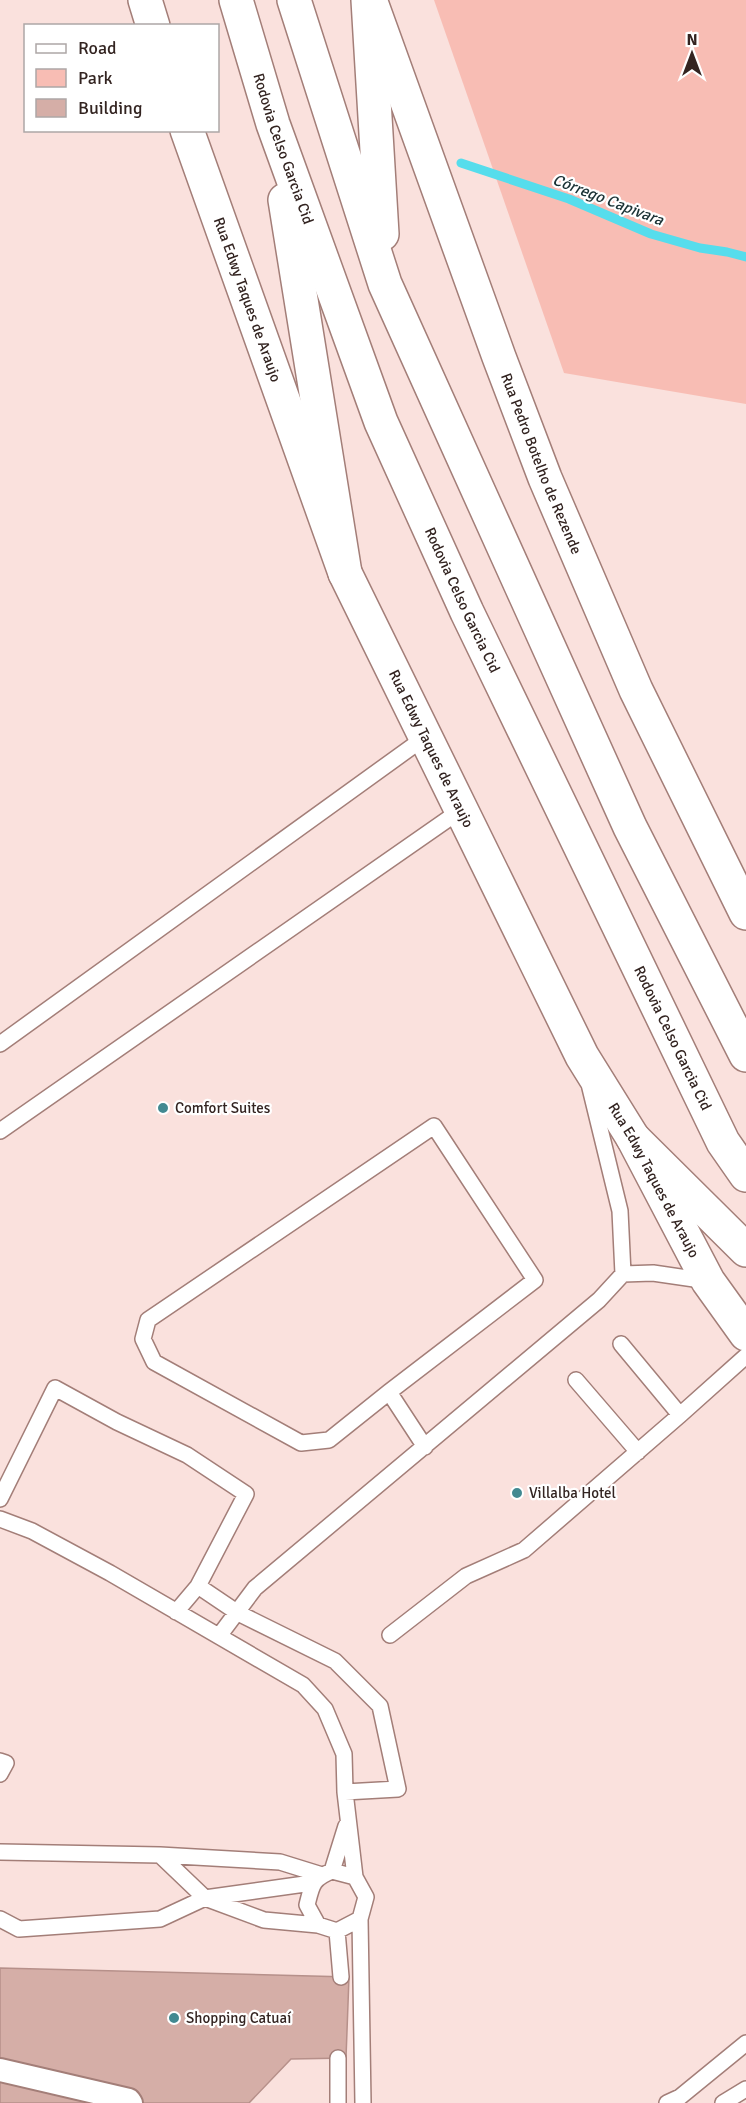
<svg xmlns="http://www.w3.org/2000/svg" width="746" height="2103" font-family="Signika,sans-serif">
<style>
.green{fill:#f8bdb4}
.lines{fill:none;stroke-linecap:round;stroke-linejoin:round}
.stream{stroke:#56ddec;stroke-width:9}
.building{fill:#d5aea7;stroke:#b6908a;stroke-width:1.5}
.service-casing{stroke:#a37e78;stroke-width:18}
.pedestrian-casing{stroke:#a37e78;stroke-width:26}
.tertiary-casing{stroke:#a37e78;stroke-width:36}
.motorway-casing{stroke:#a37e78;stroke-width:36}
.service{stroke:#fff;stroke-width:15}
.pedestrian{stroke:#fff;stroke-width:22}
.tertiary{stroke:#fff;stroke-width:33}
.motorway{stroke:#fff;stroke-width:33}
.poi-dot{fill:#428991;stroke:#fff;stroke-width:2}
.labels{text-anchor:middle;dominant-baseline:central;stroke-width:4.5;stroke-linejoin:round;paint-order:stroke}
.street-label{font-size:15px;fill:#332421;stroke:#fff}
.poi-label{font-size:15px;fill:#332421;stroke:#fff;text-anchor:start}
.water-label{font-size:16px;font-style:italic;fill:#1b3235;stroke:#fff}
</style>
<rect width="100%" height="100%" fill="#fae1dd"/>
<!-- green -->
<path class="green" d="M434,0H746V404L564,373Z"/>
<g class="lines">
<!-- stream -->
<path class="stream" d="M461,163L569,199L651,234L700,248L727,252L746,257"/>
</g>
<!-- building -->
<path class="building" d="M0,1968L349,1977L346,2058L291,2059L249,2103H0Z"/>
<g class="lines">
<!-- service casing -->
<g class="service-casing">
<path id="service" d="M0,1044L424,738
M590,1088L620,1211L623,1274
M434,1126L535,1280L389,1392L329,1440L301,1443L154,1362L143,1339L148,1320Z
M0,1131L461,810
M621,1344L680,1415
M576,1380L638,1452
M389,1392L425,1447
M0,1499L55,1388L117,1422L187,1455L246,1494L198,1586L176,1612
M0,1519L32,1531L110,1573L303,1685L325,1709L344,1754L345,1792L355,1877
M198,1586L238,1613L335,1661L380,1706L398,1789L345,1792
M390,1635L466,1576L524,1550L680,1415L746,1356
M219,1636L255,1588L599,1300L623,1274L653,1273L708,1281
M0,1761L6,1763L0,1774
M0,1852L160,1855L280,1862L322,1875
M160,1855L205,1898L264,1920L318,1925
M332,1871L355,1877L366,1897L360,1919L337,1931L318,1925L307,1905C312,1885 312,1879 332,1871Z
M332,1871L346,1826
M0,1919L19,1929L160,1919L205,1898L312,1883
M360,1919L363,2103
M337,1931L341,1977
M338,2058V2103
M667,2103L680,2097L746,2043
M723,2103L746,2089"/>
</g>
<!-- pedestrian casing -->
<g class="pedestrian-casing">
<path id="pedestrian" d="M0,2070L129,2100L131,2103"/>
</g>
<!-- tertiary casing -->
<g class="tertiary-casing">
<g id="tertiary">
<path d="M145,0L153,26"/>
<path id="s1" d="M372,5L499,357L545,478L636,690L746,913"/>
<path id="s2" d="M187,130L345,573L582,1056L633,1138L708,1281L746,1334"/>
</g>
</g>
<!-- motorway casing -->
<g class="motorway-casing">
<g id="motorway">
<path id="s3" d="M236,0L273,124L381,422L467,612L723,1142L746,1175"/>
<path d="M294,0L385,284L630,827L746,1055"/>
<path d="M368,0L382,234"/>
<path d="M285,200L345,573"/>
<path d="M633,1138L746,1250"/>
</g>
</g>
<!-- service -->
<use href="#service" class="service"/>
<!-- pedestrian -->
<use href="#pedestrian" class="pedestrian"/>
<!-- tertiary -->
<use href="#tertiary" class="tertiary"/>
<!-- motorway -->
<use href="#motorway" class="motorway"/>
</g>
<!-- markers -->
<g class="poi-dot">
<circle cx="163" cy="1108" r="6"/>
<circle cx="517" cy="1493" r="6"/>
<circle cx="174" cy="2018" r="6"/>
</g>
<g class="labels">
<!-- street labels -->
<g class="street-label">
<text stroke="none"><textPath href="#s3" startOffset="156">Rodovia Celso Garcia Cid</textPath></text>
<text stroke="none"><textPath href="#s2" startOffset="180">Rua Edwy Taques de Araujo</textPath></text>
<text stroke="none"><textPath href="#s1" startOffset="489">Rua Pedro Botelho de Rezende</textPath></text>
<text stroke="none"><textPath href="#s3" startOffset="642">Rodovia Celso Garcia Cid</textPath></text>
<text stroke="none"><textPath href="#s2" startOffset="666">Rua Edwy Taques de Araujo</textPath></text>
<text stroke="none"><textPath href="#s3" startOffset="1128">Rodovia Celso Garcia Cid</textPath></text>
<text stroke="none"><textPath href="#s2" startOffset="1152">Rua Edwy Taques de Araujo</textPath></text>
</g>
<!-- poi labels -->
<g class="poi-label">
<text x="175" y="1108">Comfort Suites</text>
<text x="529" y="1493">Villalba Hotel</text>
<text x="186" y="2018">Shopping Catuaí</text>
</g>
<!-- water labels -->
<g class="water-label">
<text transform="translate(608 200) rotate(21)">Córrego Capivara</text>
</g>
</g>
<!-- legend -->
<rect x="24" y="24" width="195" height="108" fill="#ffffff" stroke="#ada7a6" stroke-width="1.5"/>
<rect x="36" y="44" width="30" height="9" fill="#ffffff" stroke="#ada7a6" stroke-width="1.5"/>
<text x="78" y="54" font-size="18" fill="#332421">Road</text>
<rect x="36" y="69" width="30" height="18" fill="#f8bdb4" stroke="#ada7a6" stroke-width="1.5"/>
<text x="78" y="84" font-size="18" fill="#332421">Park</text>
<rect x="36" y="99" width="30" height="18" fill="#d5aea7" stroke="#ada7a6" stroke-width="1.5"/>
<text x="78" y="114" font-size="18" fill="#332421">Building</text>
<!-- north arrow -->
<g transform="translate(692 54)" stroke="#ffffff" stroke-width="4.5" paint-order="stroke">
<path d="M0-4.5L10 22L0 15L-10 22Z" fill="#332421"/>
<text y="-9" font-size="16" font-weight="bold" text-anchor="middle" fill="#332421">N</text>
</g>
</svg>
